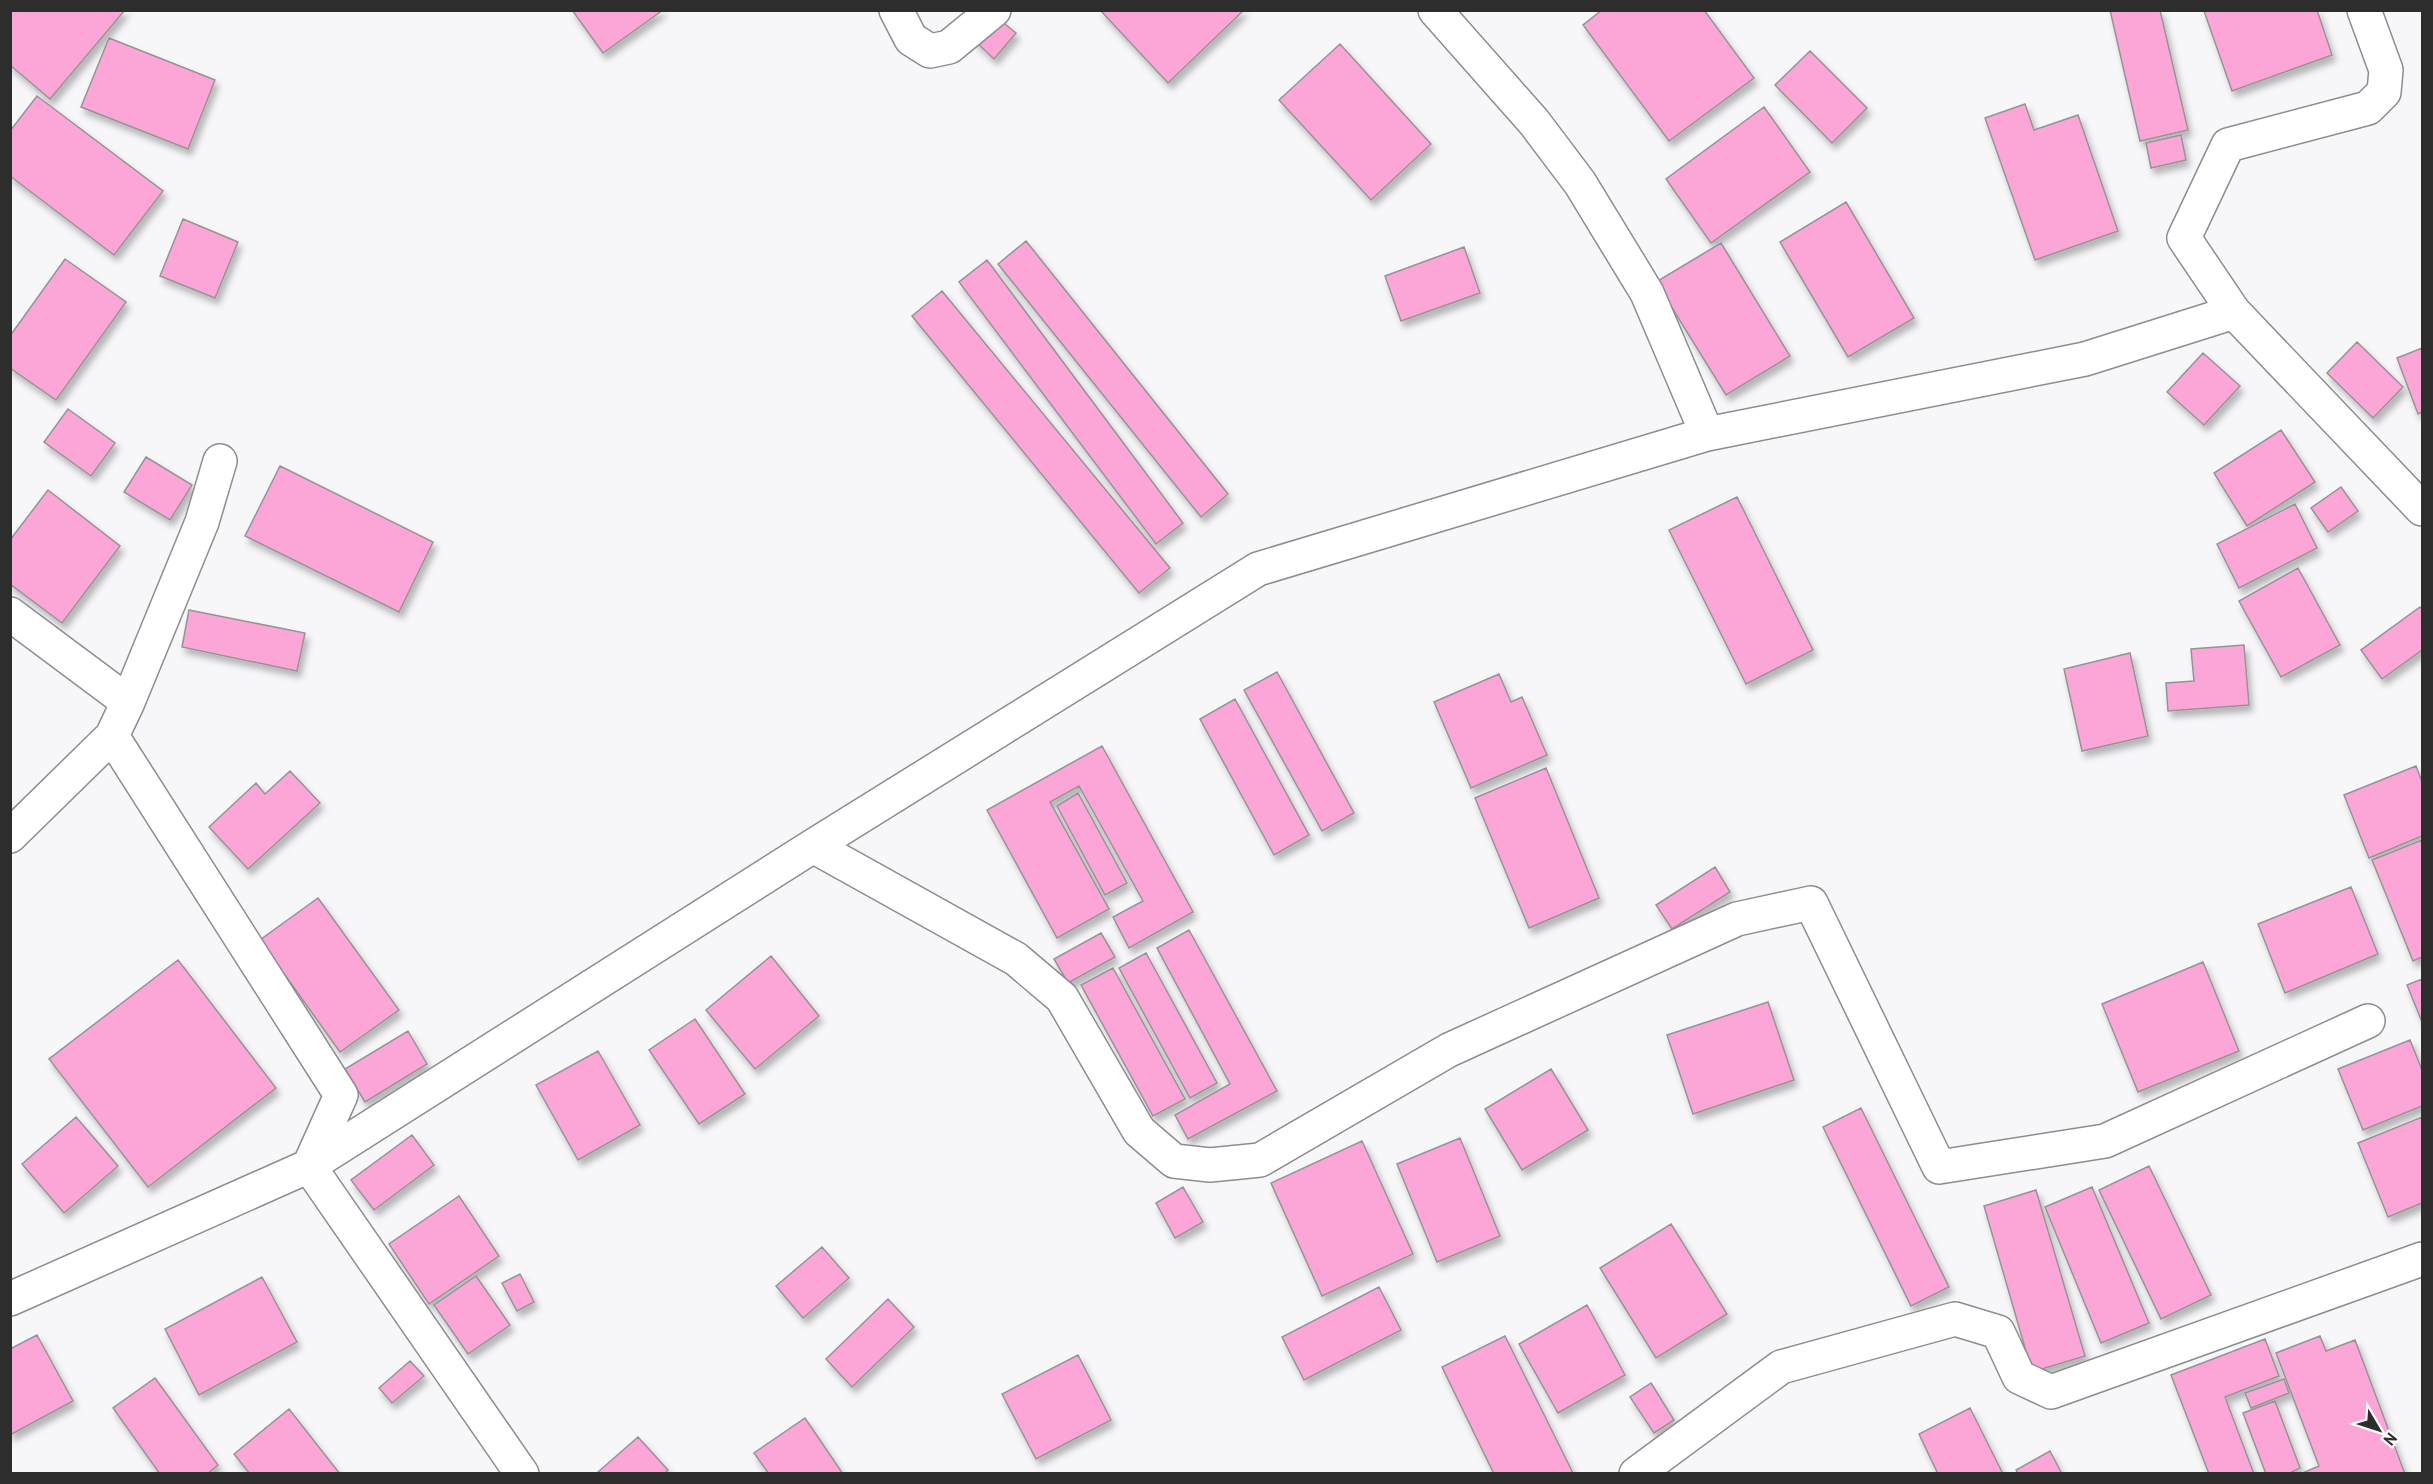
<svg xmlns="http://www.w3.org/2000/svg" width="2433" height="1484" font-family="'PT Sans',sans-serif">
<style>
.building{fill:#fca6d7;stroke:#979395;stroke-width:1.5;filter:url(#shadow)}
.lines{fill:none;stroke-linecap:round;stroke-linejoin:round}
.street-casing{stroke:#8d8d91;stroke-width:36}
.street{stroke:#fff;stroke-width:33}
</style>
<defs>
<filter id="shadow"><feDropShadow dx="3.5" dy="6" stdDeviation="3" flood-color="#0004"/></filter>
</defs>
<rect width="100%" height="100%" fill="#f7f7fa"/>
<!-- building -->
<path class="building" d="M10,10H125L50,99L10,65Z
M572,10H663L603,53Z
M1100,10H1244L1168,83Z
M1602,10H1704L1754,78L1669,141L1583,25Z
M2110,10H2160L2188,130L2140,141Z
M2317,10L2332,55L2232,91L2204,11Z
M994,15L1016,33L994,59L973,39Z
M109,38L215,80L188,149L81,107Z
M1340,44L1431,144L1371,200L1279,100Z
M1810,51L1867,108L1832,143L1775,85Z
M37,96L163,191L114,255L10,176V131Z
M2025,104L2034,130L2078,115L2118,231L2035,260L1985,118Z
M1764,107L1810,172L1711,243L1666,179Z
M2181,135L2186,160L2151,168L2146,143Z
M1846,202L1914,318L1848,357L1780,242Z
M183,219L238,242L215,298L160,276Z
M1026,241L1228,494L1201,517L998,264Z
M1721,243L1790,356L1726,395L1656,282Z
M1464,247L1480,293L1401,321L1385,276Z
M65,259L126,302L56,400L10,368V336Z
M987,260L1183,523L1156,544L959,282Z
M942,291L1170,568L1139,593L912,316Z
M2357,342L2403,387L2373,418L2327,373Z
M2422,348V412L2418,414L2397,358Z
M2203,353L2240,386L2204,425L2167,392Z
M68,409L115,443L91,476L44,442Z
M2281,430L2315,482L2247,526L2214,473Z
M146,457L192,485L170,520L124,492Z
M280,466L433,542L399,612L245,536Z
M2341,487L2358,511L2328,532L2311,508Z
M48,490L120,546L62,623L10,584V540Z
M1737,497L1813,650L1746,684L1669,530Z
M2295,504L2317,548L2239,588L2217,544Z
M2298,568L2340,645L2281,677L2239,601Z
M2420,607L2422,609V650L2382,679L2361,650Z
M189,610L305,633L297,671L182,647Z
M2244,645L2249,705L2168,711L2166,683L2194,681L2191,649Z
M2130,653L2148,736L2082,751L2064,669Z
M1277,672L1354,813L1322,831L1244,690Z
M1499,674L1511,702L1522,697L1547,755L1471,788L1434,702Z
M1235,699L1309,835L1274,855L1200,719Z
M1102,746L1193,912L1129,948L1113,917L1143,901L1079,786L1050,802L1109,909L1057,938L987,810Z
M2416,766L2422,782V836L2369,858L2344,795Z
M1546,768L1599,898L1529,928L1475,798Z
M290,771L320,803L248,869L209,827L256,783L265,794Z
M1078,793L1127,883L1105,895L1057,806Z
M2422,840V957L2413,961L2372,860Z
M1715,867L1730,892L1672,929L1656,905Z
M2351,887L2378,954L2285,993L2258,924Z
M318,898L399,1010L340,1052L260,940Z
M1189,930L1277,1091L1188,1139L1175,1115L1230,1084L1157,948Z
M1101,933L1115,957L1068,983L1054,959Z
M1146,953L1217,1083L1190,1098L1119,968Z
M771,956L819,1016L755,1069L706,1010Z
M178,960L276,1088L148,1187L49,1059Z
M2203,962L2239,1051L2138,1092L2102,1004Z
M1113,968L1185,1099L1153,1116L1081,985Z
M2422,979V1022L2407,985Z
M1768,1002L1794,1080L1693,1114L1667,1035Z
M695,1019L745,1094L699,1124L649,1050Z
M408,1031L427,1064L365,1102L345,1069Z
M2410,1040L2422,1070V1106L2363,1130L2338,1069Z
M598,1051L640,1125L578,1160L536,1085Z
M1551,1069L1588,1130L1522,1170L1485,1109Z
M1861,1108L1949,1287L1911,1306L1823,1127Z
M76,1117L118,1166L64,1213L22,1164Z
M2422,1117V1203L2388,1217L2358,1143Z
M412,1135L434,1165L374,1210L351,1180Z
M1460,1138L1500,1236L1437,1262L1397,1164Z
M1362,1141L1413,1254L1322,1296L1271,1183Z
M2149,1166L2211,1295L2161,1319L2099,1190Z
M1183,1187L1203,1222L1175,1238L1156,1203Z
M2092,1187L2149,1323L2101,1343L2045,1207Z
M2036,1190L2085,1356L2032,1372L1984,1206Z
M459,1196L499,1256L429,1304L389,1244Z
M1671,1224L1727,1314L1656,1358L1600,1268Z
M822,1247L849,1278L803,1318L776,1286Z
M520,1274L534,1302L517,1311L502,1283Z
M476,1276L510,1325L468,1354L434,1305Z
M262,1277L297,1342L199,1395L165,1329Z
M1379,1287L1401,1330L1304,1380L1282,1337Z
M888,1299L914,1327L852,1387L826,1359Z
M1587,1305L1625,1375L1558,1413L1519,1344Z
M37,1335L73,1401L10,1435V1349Z
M1505,1336L1573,1473L1572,1474H1494L1442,1367Z
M2320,1336L2326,1351L2355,1340L2405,1474H2300L2319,1466L2276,1353Z
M2265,1339L2279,1376L2225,1397L2254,1474H2209L2171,1375Z
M1078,1355L1111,1420L1036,1459L1002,1394Z
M410,1361L424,1376L392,1403L379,1388Z
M155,1378L218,1465L207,1474H160L113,1408Z
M2284,1379L2289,1393L2251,1408L2245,1393Z
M1651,1383L1674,1420L1654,1433L1630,1397Z
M2275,1401L2300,1468L2288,1474H2266L2243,1413Z
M1970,1408L2003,1474H1938L1919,1434Z
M289,1409L340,1474H250L234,1454Z
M805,1418L843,1474H769L754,1453Z
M638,1437L668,1470L664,1474H600L598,1472Z
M2050,1451L2062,1474H2018L2016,1470Z"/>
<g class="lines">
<!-- street casing -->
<g class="street-casing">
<path id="street" d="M896,10L911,39L930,51L949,47L994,10
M1435,10L1534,122L1580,183L1647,293L1707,434
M2364,10L2386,70L2384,92L2368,108L2228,145L2184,238L2234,312L2422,509
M10,614L128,702
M112,736L341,1095L309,1166L522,1474
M10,836L112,736L128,702L202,522L220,461
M813,846L1016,959L1062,998L1139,1131L1174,1161L1210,1165L1260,1160L1449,1050L1737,919L1811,903L1939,1167L2105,1141L2368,1021
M10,1299L309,1166L813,846L1258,569L1707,434L2085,359L2234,312
M1636,1474L1781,1367L1955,1319L1998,1332L2019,1377L2051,1392L2422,1259"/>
</g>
<!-- street -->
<use href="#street" class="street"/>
</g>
<!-- border -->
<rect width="2433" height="1484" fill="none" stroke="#2d2d2e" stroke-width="24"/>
<!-- north arrow -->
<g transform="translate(2379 1430) rotate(129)" stroke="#ffffff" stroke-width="4.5" paint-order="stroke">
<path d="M0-4.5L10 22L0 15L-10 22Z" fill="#2d2d2e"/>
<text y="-9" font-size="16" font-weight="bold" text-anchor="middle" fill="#2d2d2e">N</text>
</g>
</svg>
